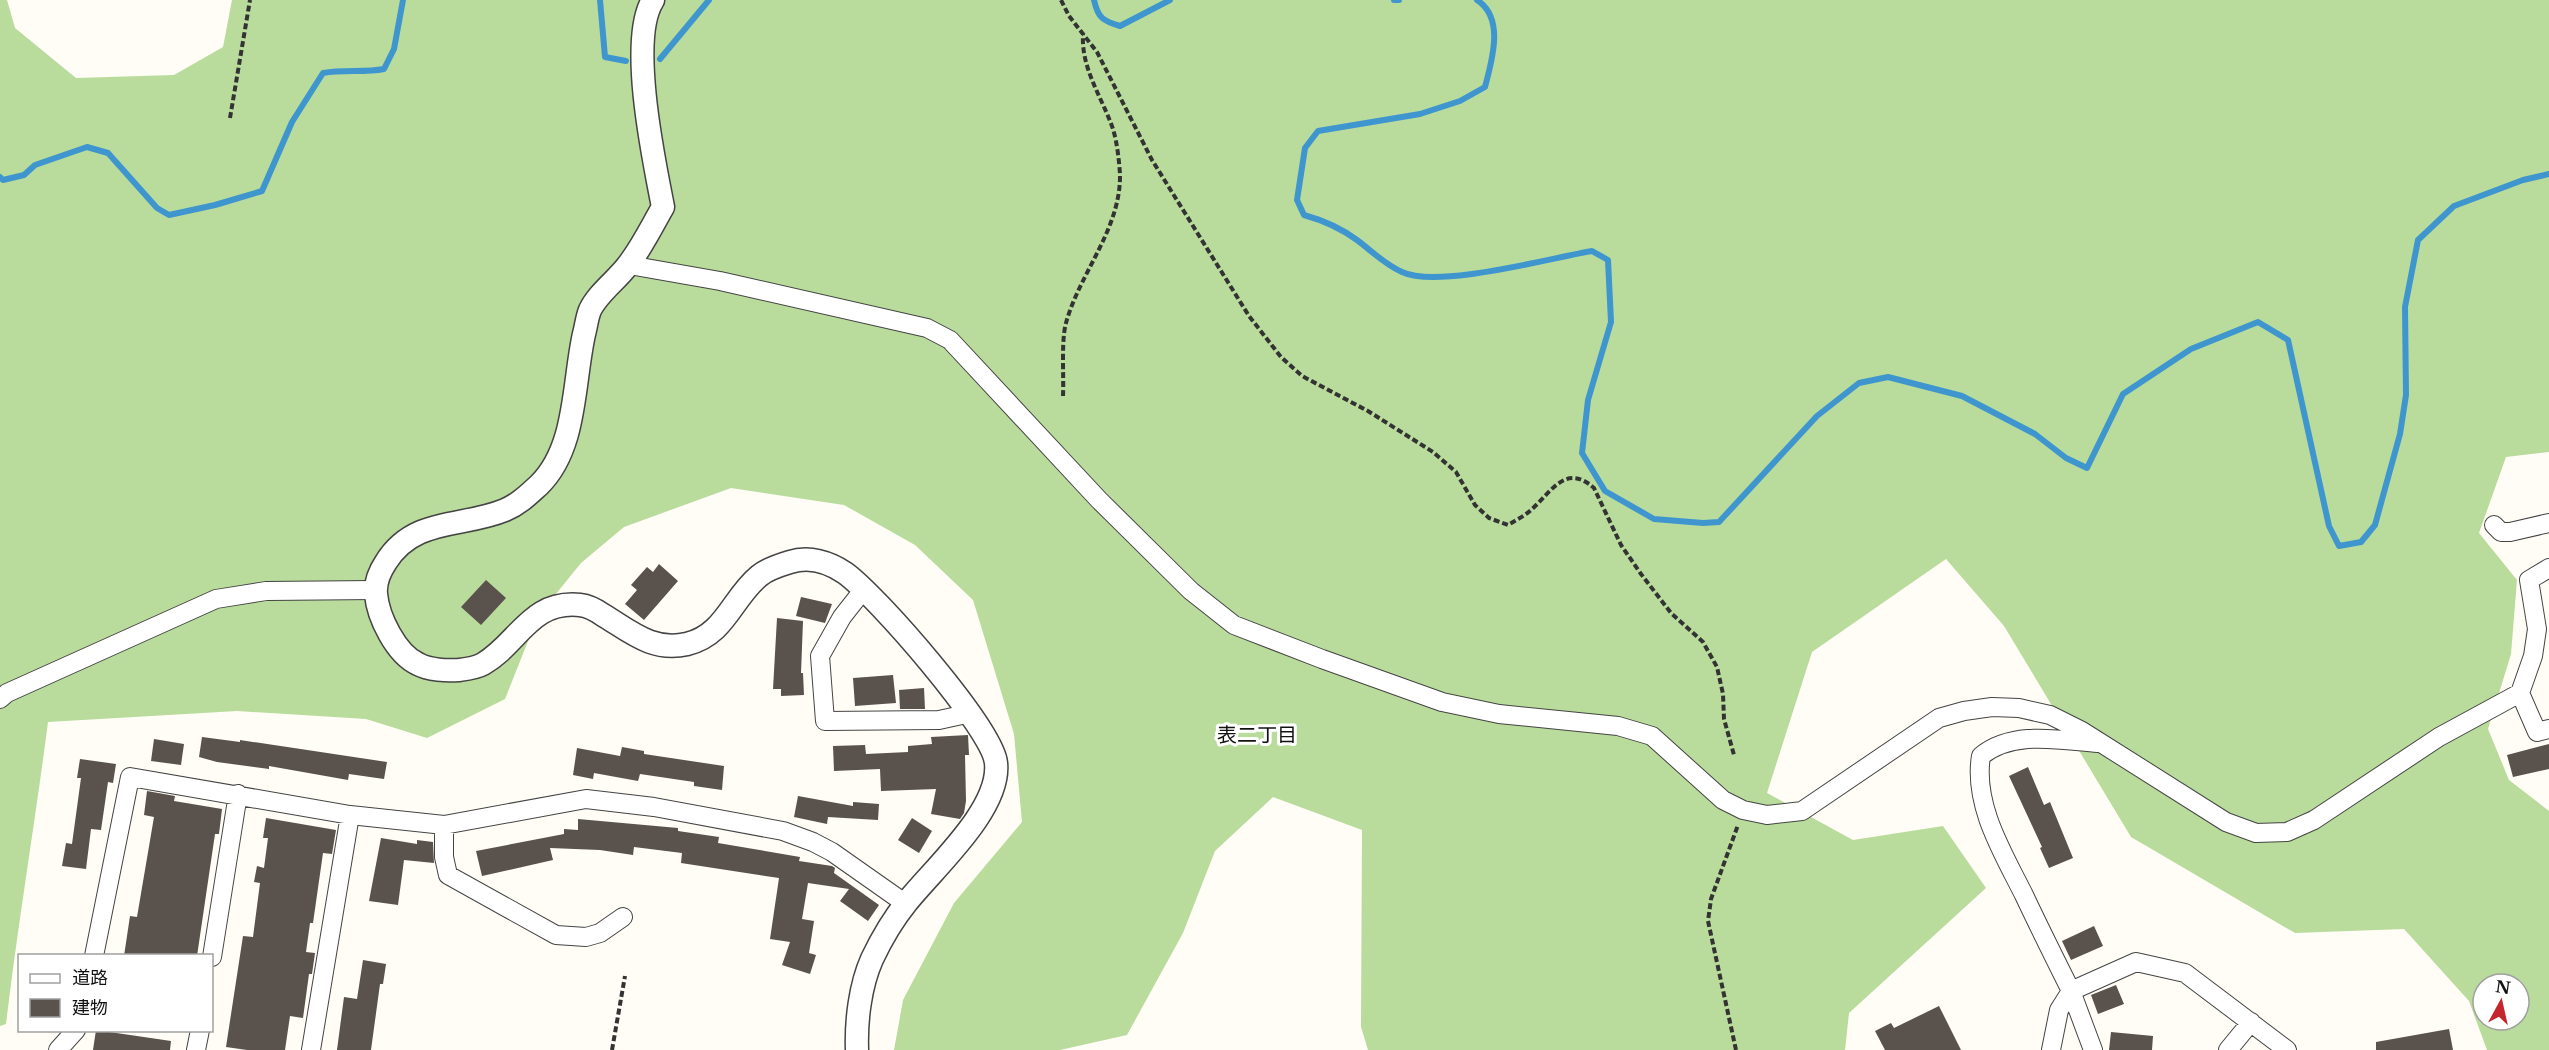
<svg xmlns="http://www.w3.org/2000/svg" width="2549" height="1050" font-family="'Libre Baskerville','Noto Sans JP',serif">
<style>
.forest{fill:#b9dc9c;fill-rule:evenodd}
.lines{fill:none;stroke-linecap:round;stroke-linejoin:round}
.stream{stroke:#3f96cf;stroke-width:6}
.building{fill:#5a524d}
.minor-casing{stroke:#444;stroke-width:20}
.tertiary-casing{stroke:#444;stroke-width:25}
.path{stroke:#333;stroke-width:4;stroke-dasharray:6 3;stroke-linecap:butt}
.minor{stroke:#fff;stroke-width:18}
.tertiary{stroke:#fff;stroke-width:22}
.labels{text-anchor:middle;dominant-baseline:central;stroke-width:6;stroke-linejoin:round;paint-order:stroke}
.neighbourhood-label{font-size:20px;fill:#111;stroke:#fff}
</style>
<rect width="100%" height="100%" fill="#fffdf5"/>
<!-- forest -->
<path class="forest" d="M0,0H7L15,28L76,78L174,75L223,47L232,0H2549V452L2506,457L2479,533L2517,580L2511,654L2488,729L2509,780L2549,811V1050H2487L2469,1001L2404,929L2295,933L2131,837L2004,626L1946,559L1812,652L1767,793L1853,840L1943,826L1986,888L1849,1013L1845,1050H1368L1361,1027L1362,830L1273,797L1215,851L1183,933L1127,1035L1060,1050H894L903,1000L954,903L1022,822L1014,734L973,600L915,545L844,505L731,488L624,527L581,563L538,616L505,699L427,738L366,719L237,711L48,722C35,823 18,923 6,1024L0,1026ZM2483,984H2519V1020H2483Z"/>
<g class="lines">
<!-- stream -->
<path class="stream" d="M600,0L605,57L626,61
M1094,0C1098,18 1103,21 1120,26L1170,0
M1394,0H1399
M1477,0C1505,18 1492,60 1485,87L1460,101L1420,114L1318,131L1305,148L1297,200L1304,215C1322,220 1342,229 1357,240C1373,252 1384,264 1402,272C1438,289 1550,258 1592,251L1608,260L1611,322L1588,400L1582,453L1605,491L1654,519L1703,523L1719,522L1817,416L1859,383L1888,377L1962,396L2035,434L2066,458L2087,468L2123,394L2191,349L2258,322L2288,340L2329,526L2339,546L2361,542L2375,525L2400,434L2406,395L2405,307L2418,240L2454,206L2523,180L2549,174
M660,59L709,0
M0,177L3,180L24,175L35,165L87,147L108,153L157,208L169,215L215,205L262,191L292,122L323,73C344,69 364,73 384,69L394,49L403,0"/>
</g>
<!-- building -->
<path class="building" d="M659,564L678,581L644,620L625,604L637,590L631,585L647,567L653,572Z
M486,580L506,598L481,625L461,607Z
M801,597L832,604L825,623L796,616Z
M777,618L803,621L801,673H803L804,695L781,696V689H773Z
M893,675L896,703L855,706L853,678Z
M924,688L925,709H900L899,690Z
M968,735L969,755H965L966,801L964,813L960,819L931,814L936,789L881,791L880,769L834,771L833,746L865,745L866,754L908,752V746L932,744L931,737Z
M202,737L240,742V740L387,762L384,779L349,774L348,780L269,766V769L217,762L199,757Z
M154,739L184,744L181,765L151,761Z
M2549,744V769L2513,777L2507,755Z
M622,747L644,751V754L724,766L722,790L694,786V782L640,774L638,781L594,773L593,779L573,775L577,748L620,756Z
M80,759L116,764L113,783L108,782L101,830L91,829L86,869L62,866L66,843L72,844L81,778H77Z
M2028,767L2044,805L2050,802L2073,858L2049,868L2040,848L2042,847L2009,776Z
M147,791L175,796L174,801L222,809L219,834H215L197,956H124L130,916L137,917L154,817L144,815Z
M798,796L853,806V802L879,804L878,820L828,817L827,824L794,817Z
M266,818L336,830L332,854L323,853L313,923H310L306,952L315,953L312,974H309L303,1018L290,1016L285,1050H247L226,1047L243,936L253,937L260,883L254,882L257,866L264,868L268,838H263Z
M912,818L932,831L919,853L898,840Z
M578,819L678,828V831L719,837L718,843L800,857L799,861L832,866L835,868L834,873L879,905L868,921L840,901L849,889L808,883L802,919L814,921L809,953L816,955L810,974L782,965L790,942L770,939L779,878L681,863L682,853L634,847L633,855L600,850L550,848L553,860L482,876L476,851L564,834V829L578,830Z
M381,838L417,844V840L433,842L434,863L404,860L398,905L369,901Z
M2094,926L2103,946L2071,960L2062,941Z
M363,960L386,964L383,984H380L371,1050H337L344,997L357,999Z
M2116,985L2124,1004L2098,1014L2091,995Z
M1939,1006L1961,1050H1885L1875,1031L1891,1023L1894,1028Z
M2449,1029L2453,1050H2376V1042Z
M96,1030L171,1041L170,1050H93Z
M2111,1032L2153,1036L2152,1050H2109Z"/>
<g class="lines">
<!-- minor casing -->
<g class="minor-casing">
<path id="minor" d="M629,265L720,281L927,328L950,340L1099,500L1191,591L1234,625L1322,659L1442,702L1499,714L1618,726L1652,736L1723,800L1743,810L1767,815L1802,811L1939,718L1964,711L1992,707L2019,708L2050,715L2082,731L2226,822L2256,833L2287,832L2314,820L2439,737L2520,693
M2494,525L2501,532H2510L2549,523
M2549,568L2529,580L2537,629L2533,656L2520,693L2537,732L2549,729
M864,589L842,617L820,656L825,721L939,720L971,713
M0,699L7,693L216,599L266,591L375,590
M444,825V857L448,875L556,935L586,937L600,933L623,917
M94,956L130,777L350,815L444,825L586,799L654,807L783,831L813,842L832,852L906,904
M212,957L238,794
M58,1050L76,1030
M196,1050L200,1030
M311,1050L350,815
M2051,1050L2059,1010L2071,991C2055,959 2039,927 2024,895C2003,853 1973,805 1981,756C2013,730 2059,740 2098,743
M2093,1050L2071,991L2136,962L2185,973L2287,1050
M2228,1050L2251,1022"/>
</g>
<!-- tertiary casing -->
<g class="tertiary-casing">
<path id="tertiary" d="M653,0C628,39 654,161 663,207C652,226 642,247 628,265C617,280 598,293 590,310C587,317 586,327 584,334C573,383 577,448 539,485C528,495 519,504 505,510C462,528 414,517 386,562C380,571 375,583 376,594C378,617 396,654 418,664C429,670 447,671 459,670C467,669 476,668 483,664C519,643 530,600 580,605C589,606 596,610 603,615C631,632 653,652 687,644C725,635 732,598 759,576C767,569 780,565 790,562C809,556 829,562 845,573C876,595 993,729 996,763C1001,809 935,867 907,902C894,918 881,940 872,959C860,986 856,1021 857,1050"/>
</g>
<!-- path -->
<path class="path" d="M1061,0L1069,16L1097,52L1152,160L1249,316L1281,357L1302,376L1368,411L1433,452L1456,472L1475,505L1489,518L1508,525C1516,520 1525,516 1532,509C1552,491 1566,463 1594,488L1621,545L1641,574L1671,613L1703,642L1717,667L1723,694L1724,719L1734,755
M230,118L250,0
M1063,396C1064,376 1061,341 1066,323C1080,272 1121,229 1120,174C1119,160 1117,142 1113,129C1102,97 1081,69 1083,34
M612,1050L625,976
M1736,1050L1708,921L1711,899L1738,825"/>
<!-- minor -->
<use href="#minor" class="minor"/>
<!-- tertiary -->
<use href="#tertiary" class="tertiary"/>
</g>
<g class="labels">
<!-- neighbourhood labels -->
<g class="neighbourhood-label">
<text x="1257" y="735">表二丁目</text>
</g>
</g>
<!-- legend -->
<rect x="18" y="954" width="195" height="78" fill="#ffffff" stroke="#a0a0a0" stroke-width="1.5"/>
<rect x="30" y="974" width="30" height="9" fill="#ffffff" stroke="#a0a0a0" stroke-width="1.5"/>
<text x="72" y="984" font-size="18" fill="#111111">道路</text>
<rect x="30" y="999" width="30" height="18" fill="#5a524d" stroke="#a0a0a0" stroke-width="1.5"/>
<text x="72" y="1014" font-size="18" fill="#111111">建物</text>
<!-- north arrow -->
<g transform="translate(2501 1002) rotate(8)"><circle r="28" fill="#ffffff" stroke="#a0a0a0" stroke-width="1.5"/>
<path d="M0-4.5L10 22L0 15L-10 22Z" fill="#c4262e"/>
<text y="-9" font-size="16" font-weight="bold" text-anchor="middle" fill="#111111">N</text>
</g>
</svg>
